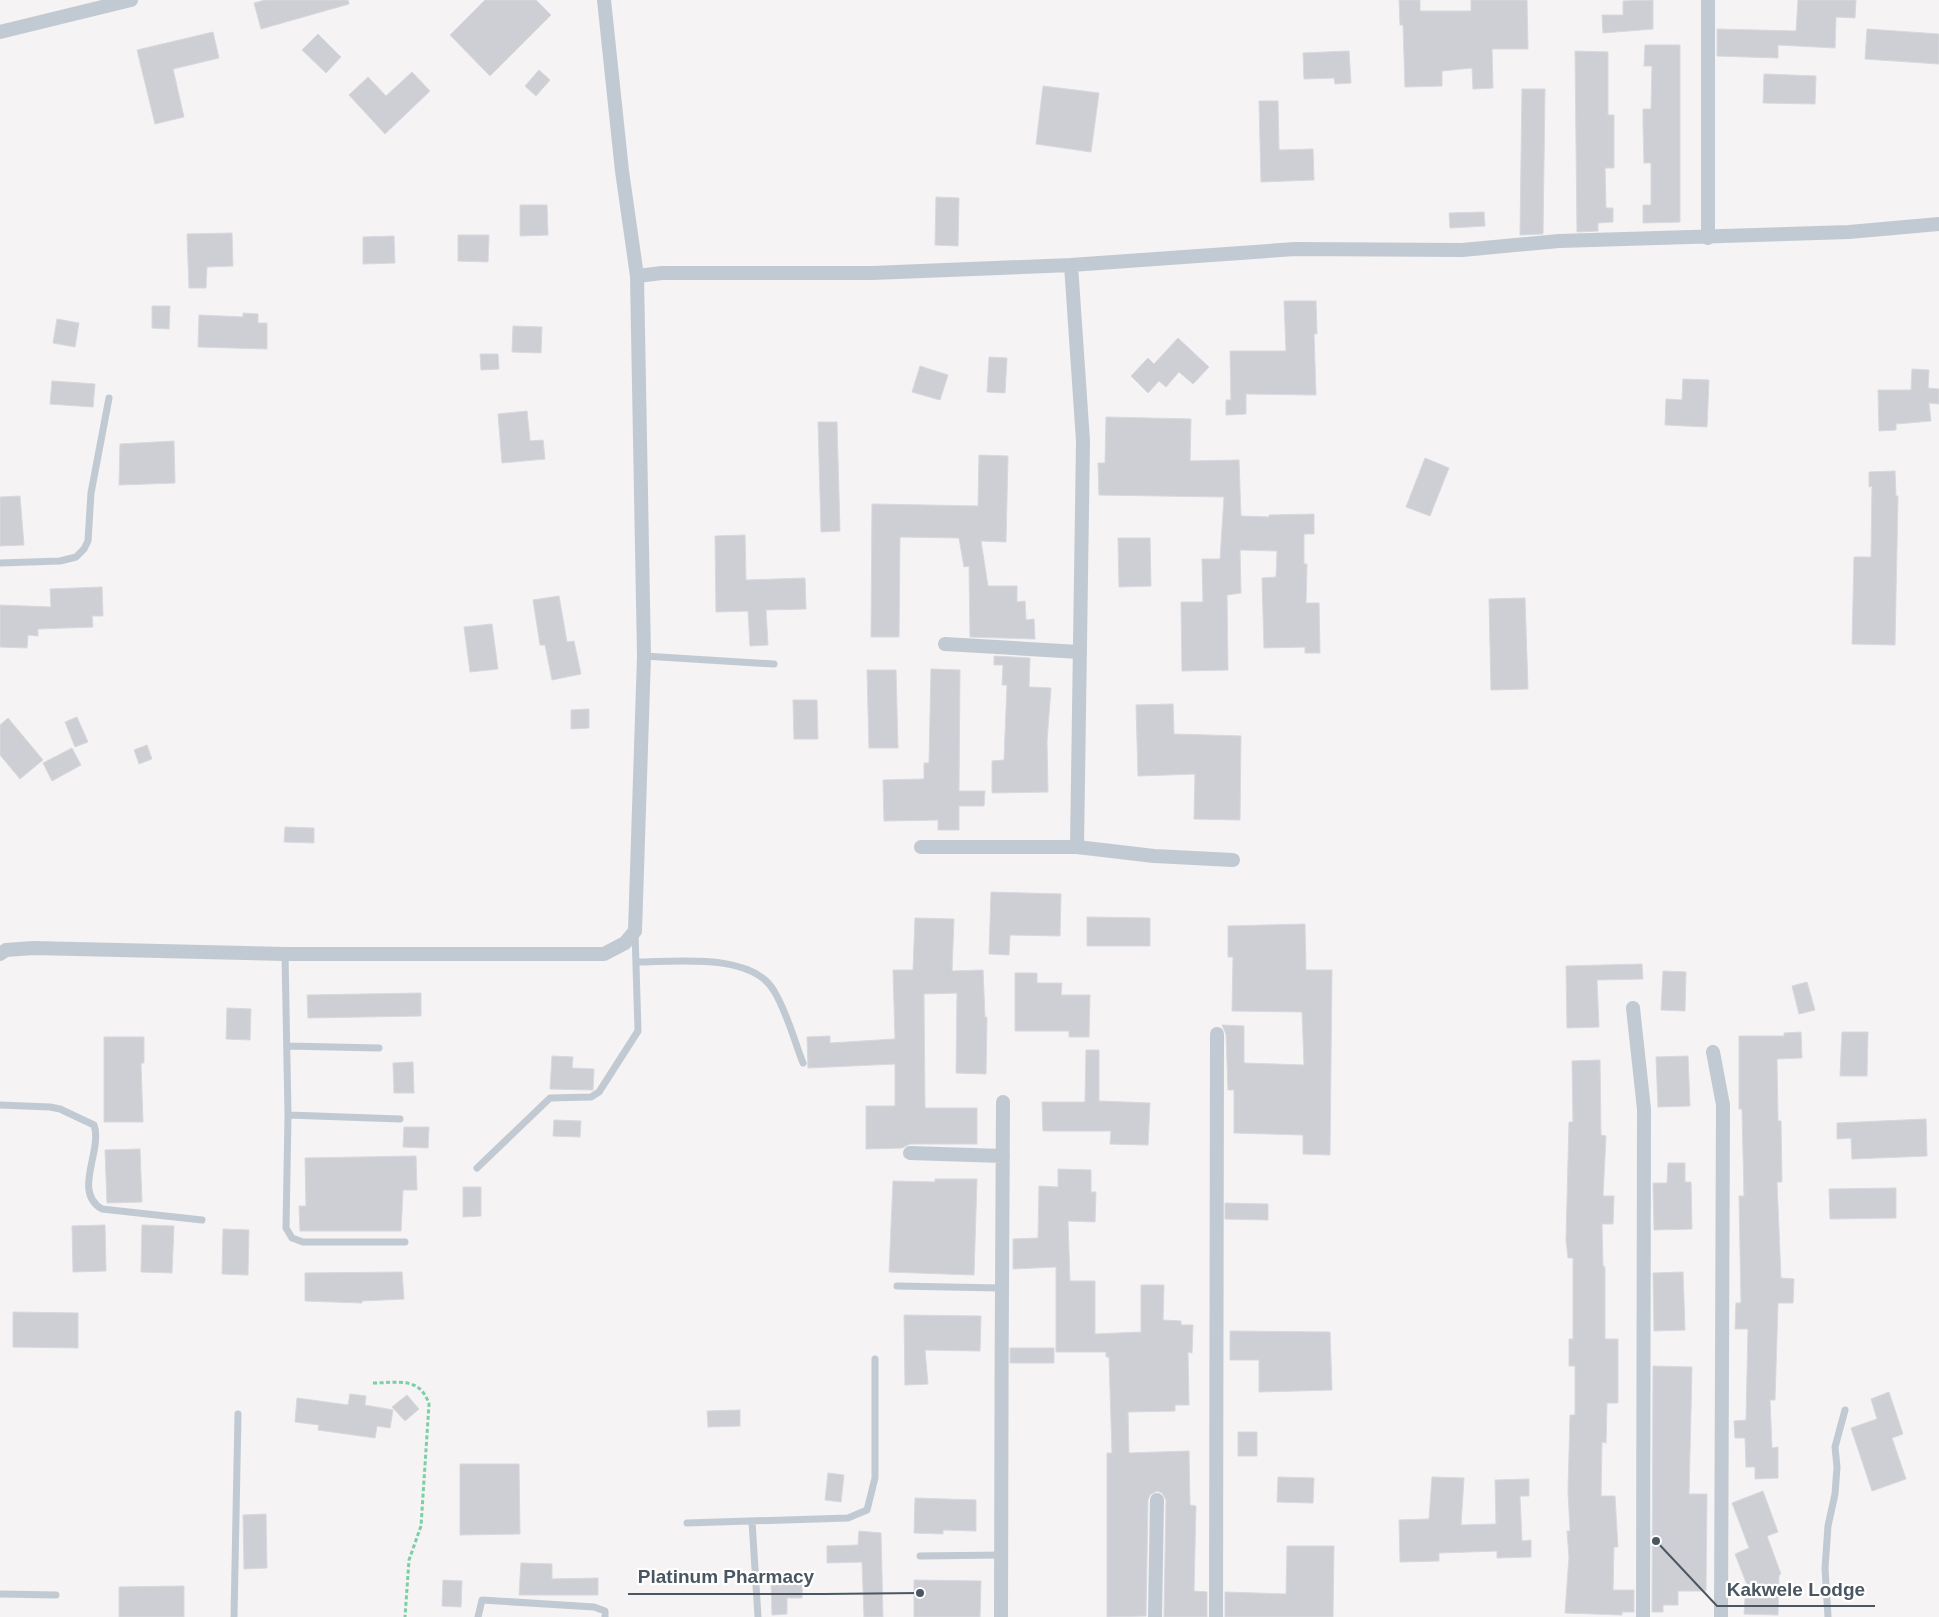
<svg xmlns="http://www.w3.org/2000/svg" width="1939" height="1617" font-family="Helvetica,sans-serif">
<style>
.building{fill:#cdcfd5;stroke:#d7d9de}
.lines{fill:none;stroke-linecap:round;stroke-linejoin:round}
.path{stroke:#7ad0a6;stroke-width:3;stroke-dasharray:4 2.5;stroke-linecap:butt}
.service{stroke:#c1cad2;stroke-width:7}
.minor{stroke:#c1cad2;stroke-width:14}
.leader{fill:none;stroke:#4a5661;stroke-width:2}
.callout-dot{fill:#4a5661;stroke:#fff;stroke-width:2}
.callout-label{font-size:19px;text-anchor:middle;font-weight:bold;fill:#4a5661;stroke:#fff;stroke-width:4.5;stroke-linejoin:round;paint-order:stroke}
</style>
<rect width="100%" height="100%" fill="#f5f3f3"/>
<!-- building -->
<path class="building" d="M265,0H348L349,4L261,29L254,3Z
M485,0H536L551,15L490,76L450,35Z
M1399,0H1420V11H1471V0H1527L1528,49H1492L1493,88L1473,89L1472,68L1442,71V86L1405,87L1403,25H1400Z
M1653,0V29L1603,33L1602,15H1623V1Z
M1798,0H1856L1855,18L1836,17L1835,48L1778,45V58L1717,56V29L1796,31Z
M1867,29L1939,34V64L1865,59Z
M213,32L219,58L173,69L184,117L155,124L137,50Z
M318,34L341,57L326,73L302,50Z
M1645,45H1680V222L1643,223V205H1651V163H1644L1643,126V109H1651L1652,66H1644Z
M1349,51L1351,83L1335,84L1334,78L1304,79L1303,53Z
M1575,51L1608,52V115H1614V168H1605L1606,208H1613V222L1598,223V231L1577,232Z
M539,70L550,80L536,96L525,86Z
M412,72L430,91L385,134L349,95L368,77L386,96Z
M1764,74L1816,76L1815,104L1763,103Z
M1043,86L1099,93L1091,152L1036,144Z
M1522,89H1545L1543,234L1520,235Z
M1259,101H1278L1279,150L1313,149L1314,180L1261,182Z
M936,197L959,198L958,246L935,245Z
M520,205H547L548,235L520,236Z
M1484,212L1485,226L1450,228L1449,213Z
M232,233L233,266L207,267L206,288H189L187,234Z
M458,235H489L488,262L458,261Z
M394,236L395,263L363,264V237Z
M1284,301H1316L1317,334H1314L1316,395L1246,394V414L1226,415V400H1231L1230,351H1286Z
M152,306H170L169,329L152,328Z
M243,313L258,314V323H267V349L198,347L199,315L243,317Z
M57,319L79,323L75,347L53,343Z
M513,326L542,327L541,353L512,352Z
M1178,338L1209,367L1193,384L1179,372L1166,387L1159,381L1148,393L1131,376L1148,358L1154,364Z
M480,354H498L499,369L481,370Z
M989,357L1007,358L1005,393L987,392Z
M920,366L948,375L940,400L912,392Z
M1912,369L1929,370L1928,388L1939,389V404L1929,403L1931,421L1896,424V430L1879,431L1878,390H1911Z
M1683,379L1709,380L1707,427L1665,425L1666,399L1682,400Z
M52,381L95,384L93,407L50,404Z
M527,411L530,441L543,440L545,459L502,463L498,414Z
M1106,417L1191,419L1190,461L1239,460L1241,516L1269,517V515L1314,514V534H1304V564H1307L1306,603H1319L1320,653H1305V647L1264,648L1262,578L1276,577L1277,551L1240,550L1241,593L1227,595L1228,670L1182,671L1181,602H1203L1202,559H1220L1224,497L1099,495L1098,463H1105Z
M818,422H837L840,531L821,532Z
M174,441L175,483L119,485L120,444Z
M979,455L1008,456L1006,542L981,541L988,586H1017V602L1025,601L1026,620L1034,619L1035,639L970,637L969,566L964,567L959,538L900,537L899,637H871L872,504L978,506Z
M1425,458L1449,468L1430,516L1406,507Z
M1895,471L1896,496H1898L1895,645L1852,644L1854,557H1871L1872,486L1869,487V472Z
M20,496L24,545L0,546V497Z
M745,535L746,580L805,578L806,609L766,610L768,645L750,646L748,611L716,612L715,536Z
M1118,538H1150L1151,586L1119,587Z
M102,587L103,616H92L93,627L38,629V636L28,635L27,648L0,647V605L51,607L50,589Z
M559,596L567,642L574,641L581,674L552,680L545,645H540L533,600Z
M1525,598L1528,689L1491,690L1489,599Z
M492,624L498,669L470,672L464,627Z
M994,656L1030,658L1029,687L1051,688L1047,741L1048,792L992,793V761L1004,760L1007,685H1002L1003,665H994Z
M931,669L960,670L959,791H985L984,806H959V830H938V820L884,821L883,780L924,779V763H929Z
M867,670H896L898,748H869Z
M793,700H817L818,739H794Z
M1173,704L1174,734L1241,736L1240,820L1194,819L1195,774L1138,776L1136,705Z
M589,709V728L571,729V710Z
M77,717L88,742L75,747L65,722Z
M8,718L43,760L20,779L0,755V725Z
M147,745L152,759L139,764L134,750Z
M72,748L81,765L52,781L43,763Z
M285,827L314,828V843L284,842Z
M991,892L1061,894L1060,936L1010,935L1009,955L989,954Z
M1087,917L1150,918V946H1087Z
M915,918L954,919L952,971L983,970L985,1017H987L986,1074L956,1073L957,993L924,994L925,1108H977V1144H910L902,1148L866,1149V1106H895V1064L808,1068L807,1037L830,1036V1043L895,1039L893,970H913Z
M1305,924L1306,970H1332L1330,1155L1303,1154V1135L1234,1133V1090H1228L1226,1034L1222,1025L1244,1026V1063L1304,1065L1302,1012L1232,1011L1233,957H1228V926Z
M1642,964L1643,979L1597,980L1599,1027L1567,1028L1566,966Z
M1663,971L1686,972L1685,1011L1661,1010Z
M1015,973H1037V983H1062L1061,995H1090L1089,1037H1069V1031H1015Z
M1807,982L1815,1010L1799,1014L1792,986Z
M421,993V1016L308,1018L307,995Z
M227,1008L251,1009L250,1040L226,1039Z
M1801,1032L1802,1058L1777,1059L1778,1121H1781L1782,1182H1777L1781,1278L1794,1279L1793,1303H1778L1775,1400H1770L1772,1448L1778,1447V1478L1755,1479V1467H1746L1745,1438H1735L1734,1421L1746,1420L1748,1329H1735L1736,1303H1741L1739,1196H1744L1742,1109H1739V1036H1784V1033Z
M1842,1032H1868L1867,1076H1840Z
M104,1037H144V1063H141L143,1122H104Z
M1086,1050H1099V1101L1150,1103L1148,1145L1110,1144L1111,1131H1043L1042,1102H1085Z
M552,1056L573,1057L572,1068L594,1069L593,1090L550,1089Z
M1688,1056L1690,1106L1658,1107L1656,1057Z
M1600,1060L1601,1135L1606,1136L1603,1196H1614L1613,1224H1602L1603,1266L1605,1267V1339H1618V1403H1607L1606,1443L1602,1442L1601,1496H1615L1618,1547H1614L1613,1590H1634V1612H1622V1615L1565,1613L1569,1557L1567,1531H1570L1568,1491L1570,1415H1575V1366H1569V1339H1573V1258H1568L1566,1240L1569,1122H1573L1572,1061Z
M413,1062L414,1093H394L393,1063Z
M1926,1119L1927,1156L1852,1159L1851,1138L1837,1139V1123Z
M554,1120L581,1121L580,1137L553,1136Z
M404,1127H429L428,1148L403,1147Z
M140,1149L142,1202L107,1203L105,1150Z
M416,1156L417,1190H403L401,1231H300L299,1206H306L305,1158Z
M1668,1163H1685V1182H1691L1692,1229L1654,1230L1653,1183H1667Z
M1058,1169L1091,1170V1192H1096L1095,1222L1068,1221L1070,1281H1095V1334L1141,1332V1285H1164L1163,1320L1181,1321V1325H1193L1192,1353L1188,1352L1189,1405H1175V1411L1128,1412L1129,1453L1189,1451L1190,1505L1196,1506L1194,1591L1207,1592V1617H1164L1166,1500L1162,1493L1157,1491L1150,1495L1148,1500L1146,1616L1107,1617V1453H1112L1109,1357H1106V1352H1056V1267L1013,1269V1239L1038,1238L1039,1186L1058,1187Z
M935,1179H977L974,1275L889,1272L893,1181L935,1182Z
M463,1187H481V1216L463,1217Z
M1896,1188V1218L1830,1219L1829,1189Z
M1225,1203L1268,1204V1220L1225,1219Z
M105,1225L106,1271L73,1272L72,1226Z
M142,1225L174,1226L172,1273L141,1272Z
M223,1229L249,1230L248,1275L222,1274Z
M402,1272L404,1299L362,1301V1303L305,1301V1273Z
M1683,1272L1685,1330L1654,1331L1653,1273Z
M13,1312L78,1313V1348L13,1347Z
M904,1315L981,1316L980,1351L925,1350L928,1384L905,1385Z
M1230,1331L1330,1332L1332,1390L1259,1392V1360H1230Z
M1010,1348H1054V1363H1010Z
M1653,1366L1692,1367L1689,1494H1707L1706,1591H1678V1605H1663V1612H1652Z
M1889,1392L1903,1434L1892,1438L1906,1479L1872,1491L1851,1428L1877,1419L1871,1399Z
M350,1394L366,1396L365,1405L393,1410L390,1428L377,1426L375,1438L318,1430L319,1425L295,1422L297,1398L348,1405Z
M407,1395L419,1409L405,1421L392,1407Z
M740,1410V1426L708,1427L707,1411Z
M1238,1432H1257V1456H1238Z
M460,1464H519L520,1534L460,1535Z
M828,1473L844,1475L841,1502L825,1500Z
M1278,1477L1314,1478L1313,1503L1277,1502Z
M1432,1477L1464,1478L1461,1525L1496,1524L1495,1480L1529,1479V1496H1520L1522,1541L1531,1540V1557L1497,1558V1551L1439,1553V1561L1400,1562L1399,1520L1429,1519Z
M1763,1491L1778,1532L1767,1536L1781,1574L1779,1575L1778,1615L1744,1614L1745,1598H1752L1735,1554L1749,1548L1732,1503Z
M915,1498L976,1500V1531L943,1530V1534L914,1533Z
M266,1514L267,1568L244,1569L243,1515Z
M859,1531L881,1533L883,1617H864L862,1562L827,1563V1546L858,1545Z
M1287,1546H1334L1333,1617H1225V1592L1286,1594Z
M521,1563L552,1564V1579L598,1578V1595H519Z
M803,1577L802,1598H787V1614L772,1615L771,1578Z
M443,1580L462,1581L461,1607L442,1606Z
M914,1580L981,1581L980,1617H914Z
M184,1586V1617H119V1587Z"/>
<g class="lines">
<!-- path -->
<path class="path" d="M373,1383C397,1383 420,1376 429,1404L421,1526L409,1560L405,1617"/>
<!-- service -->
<path class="service" d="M0,563L60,561L76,557L84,549L88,541L91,493L109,398
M644,656L774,664
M285,954L288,1115L400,1119
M636,962C675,962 752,952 774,991C787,1012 794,1040 803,1063
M287,1046L379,1048
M0,1105L50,1107L60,1109L94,1125C103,1151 72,1192 102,1209L202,1220
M288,1115L286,1228L292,1238L303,1242H405
M477,1168L550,1098L591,1097L599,1092L638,1031L635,932
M897,1286L1000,1288
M752,1521L758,1617
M687,1523L848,1518L867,1510L875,1478V1359
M920,1556L1002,1555
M0,1594L56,1595
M234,1617L238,1414
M478,1617L482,1600L594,1607L605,1611V1617
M1828,1617L1825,1568L1828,1526L1835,1494L1837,1467L1835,1447L1845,1410"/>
<!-- minor -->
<path class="minor" d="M604,0L622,171L637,276
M0,32L131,0
M1708,238V0
M1071,265L1083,441L1077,847
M945,644L1079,652
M921,847H1077L1154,856L1233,860
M0,954L6,950L33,948L285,954H604L625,943L635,931L644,656L637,276L662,273H872L1071,265L1295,249L1462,250L1559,241L1849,232L1939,224
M1633,1008L1644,1109L1643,1617
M1713,1052L1723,1105L1721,1617
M910,1153L1003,1156
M1001,1617C1002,1445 1001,1274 1003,1102
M1155,1617L1157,1500
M1216,1617L1217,1034"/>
</g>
<!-- callouts -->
<path class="leader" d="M920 1593L824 1594H628M1656 1541L1717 1606H1875"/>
<g class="callout-dot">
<circle cx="920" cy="1593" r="5"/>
<circle cx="1656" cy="1541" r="5"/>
</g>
<g class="callout-label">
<text x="726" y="1583">Platinum Pharmacy</text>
<text x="1796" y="1596">Kakwele Lodge</text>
</g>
</svg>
